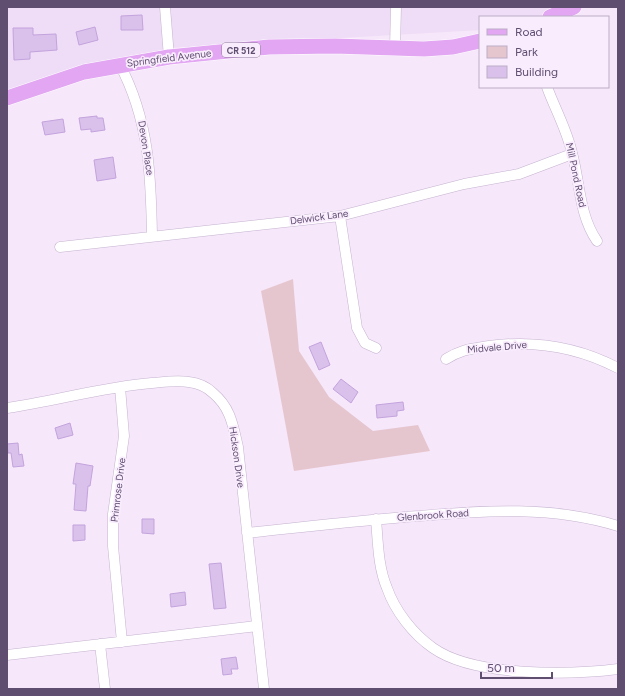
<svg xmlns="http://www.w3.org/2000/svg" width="625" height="696" font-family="Figtree,sans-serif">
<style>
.residential{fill:#efdcf6}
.green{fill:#e6c6ce}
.building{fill:#dac1ec;stroke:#c3a3dd}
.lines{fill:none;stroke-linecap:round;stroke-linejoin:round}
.street-casing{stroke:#c5b3cf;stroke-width:11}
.primary-casing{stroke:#fff;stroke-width:16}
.street{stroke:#fff;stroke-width:10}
.primary{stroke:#e2a6f2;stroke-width:15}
.labels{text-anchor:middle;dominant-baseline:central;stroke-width:3.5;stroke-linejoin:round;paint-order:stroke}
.shield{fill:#f9ecfd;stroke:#8e7d9b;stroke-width:1}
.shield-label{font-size:9px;font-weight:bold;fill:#604e71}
.street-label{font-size:10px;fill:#604e71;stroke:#f9ecfd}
</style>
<rect width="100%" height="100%" fill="#f6e7fa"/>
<!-- residential -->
<path class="residential" d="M7,7H573L549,17H480V30L169,48L7,99Z"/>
<!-- green -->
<path class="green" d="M293,279L299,351L329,397L373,431L418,425L430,451L294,471L261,291Z"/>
<!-- building -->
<path class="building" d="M142,15L143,30H121V16Z
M95,27L98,40L79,45L76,32Z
M13,28H33V35L56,34L57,50L30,52V59L14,60Z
M97,116V118H103L105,130L91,132V129L81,130L79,118Z
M63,119L65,132L45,135L42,122Z
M113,157L116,178L97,181L94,160Z
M321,342L330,365L319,370L309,347Z
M341,379L358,392L351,403L333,389Z
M403,402L404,410L397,411V416L377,418L376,405Z
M70,423L73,435L58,439L55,428Z
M18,443L19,455L22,454L24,466L13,467L11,453H8L7,444Z
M76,463L93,466L90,486H88L86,511L74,510L76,484H73Z
M142,519H154V534L142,533Z
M73,525H85V540L73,541Z
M221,563L226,608L214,609L209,564Z
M185,592L186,605L171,607L170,594Z
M236,657L238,669H231L232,674L223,675L221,659Z"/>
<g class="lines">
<!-- street casing -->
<g class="street-casing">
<path id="street" d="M165,7L169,57
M395,47L396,7
M120,65C149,120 151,175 152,236
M547,87C555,109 567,130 572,153C580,182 579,215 597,241
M340,216L357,328L365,343L376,348
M60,247L340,216L464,184L519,174L572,154
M446,359C462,349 471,349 489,346C534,340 578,347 618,368
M120,387L124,436L113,514V546L122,642
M7,408C55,401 103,387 152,383C164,382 177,380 189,382C197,383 207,387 213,393C231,408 233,426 238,447L264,689
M376,519C378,542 378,567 387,588C395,611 413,634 433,648C474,677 570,675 618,669
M247,533C304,527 362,520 419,516C485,510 554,506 618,526
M100,644L105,689
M7,655L257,626"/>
</g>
<!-- primary casing -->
<g class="primary-casing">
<path id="primary" d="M550,17L574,7
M7,98L84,72L169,57L269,47L335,46L424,49L453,47L480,41"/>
</g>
<!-- street -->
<use href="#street" class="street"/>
<!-- primary -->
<use href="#primary" class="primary"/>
</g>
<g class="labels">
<!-- shield labels -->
<rect class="shield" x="222" y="43" width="38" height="14" rx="3"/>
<g class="shield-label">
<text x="241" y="50">CR 512</text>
</g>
<!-- street labels -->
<g class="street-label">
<text transform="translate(169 58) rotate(-7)">Springfield Avenue</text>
<text transform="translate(146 148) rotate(81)">Devon Place</text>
<text transform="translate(576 175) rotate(78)">Mill Pond Road</text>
<text transform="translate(319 217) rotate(-8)">Delwick Lane</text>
<text transform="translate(497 347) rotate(-5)">Midvale Drive</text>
<text transform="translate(237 457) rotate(82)">Hickson Drive</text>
<text transform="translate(118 490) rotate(-83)">Primrose Drive</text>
<text transform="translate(433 515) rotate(-4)">Glenbrook Road</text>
</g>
</g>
<!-- border -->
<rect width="625" height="696" fill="none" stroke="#604e71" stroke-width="16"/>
<!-- legend -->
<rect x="479" y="16" width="130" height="72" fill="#f9ecfd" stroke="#bcadc5"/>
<rect x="487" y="29" width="20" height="6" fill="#e2a6f2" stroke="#bcadc5"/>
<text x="515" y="36" font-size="12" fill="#604e71">Road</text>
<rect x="487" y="46" width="20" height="12" fill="#e6c6ce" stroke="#bcadc5"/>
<text x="515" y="56" font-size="12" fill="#604e71">Park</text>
<rect x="487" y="66" width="20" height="12" fill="#dac1ec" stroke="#bcadc5"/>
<text x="515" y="76" font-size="12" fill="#604e71">Building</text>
<!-- scale -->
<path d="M481 672v6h71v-6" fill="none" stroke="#604e71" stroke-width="2"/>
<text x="487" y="672" font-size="12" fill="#604e71" stroke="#f9ecfd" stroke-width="3" paint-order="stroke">50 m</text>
</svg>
